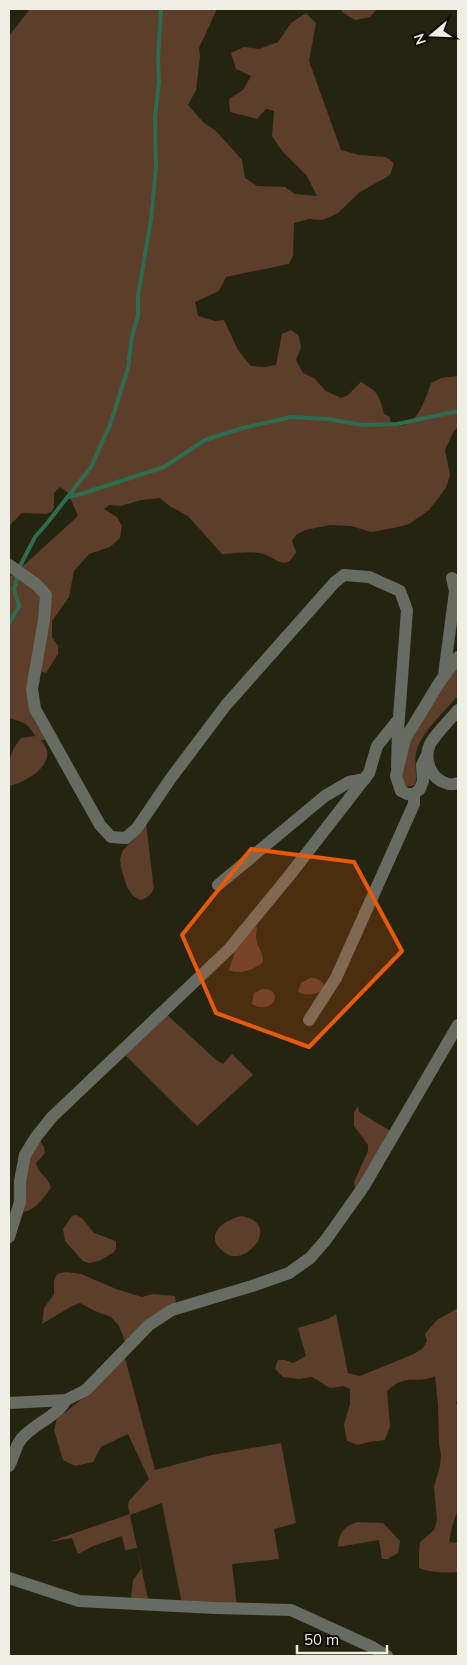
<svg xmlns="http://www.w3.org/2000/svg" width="467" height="1665" font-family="Mulish,sans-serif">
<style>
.green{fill:#5d3e2b}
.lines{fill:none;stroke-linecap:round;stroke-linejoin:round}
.stream{stroke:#2d6c4e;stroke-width:4}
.minor{stroke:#676c63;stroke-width:12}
.marked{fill:#e8590c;fill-opacity:0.2;stroke:#e8590c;stroke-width:4;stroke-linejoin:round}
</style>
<rect width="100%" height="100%" fill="#252411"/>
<!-- green -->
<path class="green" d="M30,9H217L199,48L200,57L196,90L188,105L204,123L216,131L242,160L245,178L257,186L285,187L295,194L317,196L307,176L283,152L272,136L274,111L266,109L257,119L230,112L229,99L243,90L251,76L236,69L231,53L244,47L259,49L278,42L291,23L306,13L316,23L309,61L341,150L359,155L386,157L394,163L390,175L360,192L338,213L332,216L322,220L309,219L294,223L293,255L289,264L226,277L219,291L195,302L198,316L215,321L224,320L238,350L251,366L265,367L276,365L282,334L291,330L299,336L301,347L296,360L303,373L314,378L326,391L341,398L348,395L361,382C378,392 379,394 384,414L390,417L391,426C395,426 403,426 407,424C419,419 427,395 431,383L441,378L458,376V426L453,433L445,450L450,475L446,488L429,510L409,524L394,528L371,532L351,526L330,525L305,530L296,535L292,541L296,552C285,575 273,554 259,553C247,551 233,554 222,554L188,516L171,507L160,498L141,500L121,506L109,505L104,509L117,517L122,526L120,538L110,547L89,554L74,571L69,597L52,621V637L58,646V654L46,673L32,669L29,710L36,724L46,740H41C43,743 46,747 47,751C50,769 23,783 9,786C9,765 7,755 21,738L35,736C27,721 23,723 9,718V574L12,576L78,516L68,493L60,487L54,493V508L51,512L46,514L22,513L9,526V36Z
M342,9H377L370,17L355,20L342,12Z
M458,661V695C445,712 424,729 417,749C413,761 418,775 415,785L406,787L400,778L405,746Z
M146,822L153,883L154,887C152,894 148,898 140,900L132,895L127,887L121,868L120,859L123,850L135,838Z
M256,926C258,931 255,933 256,938C257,947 264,953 263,962C254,970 240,975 229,970L237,945Z
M310,978C316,978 321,979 324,985L323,990C315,995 307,996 298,992L301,983Z
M262,989C285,987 274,1017 252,1004L254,993Z
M165,1013L215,1059L223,1064L232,1054L253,1075L197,1126L123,1053Z
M358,1106L359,1112L392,1132L356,1193L354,1182L368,1151V1145L354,1126V1112Z
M39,1139L44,1147L45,1153L36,1163C38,1173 49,1178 51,1188C44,1197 34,1212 22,1212L27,1154Z
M76,1215L82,1218L94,1233L116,1241V1249L113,1253L99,1261L89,1263L83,1261L65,1241L63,1229L72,1216Z
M242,1216C282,1224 247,1266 227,1254C201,1238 222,1220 242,1216Z
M66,1272L81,1274L116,1289L142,1297L153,1294L175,1296L176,1302L157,1313L126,1344L119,1326L111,1317L95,1311L80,1303L72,1306L42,1324L44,1308L54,1294V1281L57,1274Z
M458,1308V1396L456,1403L458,1408V1508L452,1527L449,1542L458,1543V1572C445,1573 432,1573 419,1568V1552L420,1542L434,1530L437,1520L434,1487L440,1466L441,1455L439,1444L438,1405L435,1376C415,1385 407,1372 387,1391L390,1426L385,1440L369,1442L358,1445L347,1441L344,1425L350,1404V1389L344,1386L330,1388L312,1377L299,1379L283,1377L275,1369L278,1360H285L293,1363L306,1356L298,1328L328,1319L336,1314L348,1373L360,1376L414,1354L423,1348L427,1341L425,1334L437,1320Z
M125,1358L155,1470L212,1455L281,1443L296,1523L274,1529L279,1559L232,1564L237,1607L182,1604L162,1503L130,1515L148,1599L131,1598L133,1580L141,1569L137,1548L125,1550L122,1536L93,1546L78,1554L72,1538L49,1542L130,1514L128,1506L129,1501L149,1479L128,1434L101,1447L93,1462L75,1466L63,1460L54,1430L57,1419L78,1402Z
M358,1522L383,1523L400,1541L398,1553L388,1559H382L379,1540L338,1547C338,1534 345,1525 358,1522Z"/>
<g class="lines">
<!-- stream -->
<path class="stream" d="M68,497L81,494L164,467L205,440L243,428L291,417L328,419L363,425L397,424L458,411
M19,568L35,537L48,522L91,467L110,425L128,368L132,336L138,316V296L151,219L156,168L155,118L159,81L158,59L161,9
M9,624L19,606L14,589L18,575"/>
<!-- minor -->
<path class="minor" d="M9,565L37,585L46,595L44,620L32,689L35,709L100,825L111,837L126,838L137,828L171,778L226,705L335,582L344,575L369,577L400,591L407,610L398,731L397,767
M444,675L455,591L452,578
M458,710C449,721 437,732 430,744C423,759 431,779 446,783C450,785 455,784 458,783
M427,755L422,765L423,781L420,789L414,794H407L401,791L396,776L405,739L439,683L458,657
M218,885L325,796L349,782L365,779
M309,1020L336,978L414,804V794
M9,1237L20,1202V1181L25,1155L36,1137L52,1117L229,949L289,876L369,773L377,746L398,720
M9,1403L66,1400L86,1390L149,1325L172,1310L252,1286L289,1273L310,1258L325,1241L364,1186L458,1025
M9,1466C15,1456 15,1443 25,1435C38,1422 57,1416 66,1400
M9,1578L79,1601L215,1608L291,1610L372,1647L387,1656"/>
</g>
<!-- marked area -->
<path class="marked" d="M251,849L354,862L402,951L309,1047L216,1013L182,935Z"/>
<!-- border -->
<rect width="467" height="1665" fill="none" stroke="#eeeee2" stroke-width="20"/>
<!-- north arrow -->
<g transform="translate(432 35) rotate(251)" stroke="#0d0d06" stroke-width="4" paint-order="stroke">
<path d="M0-4L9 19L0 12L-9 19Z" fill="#eeeee2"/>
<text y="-8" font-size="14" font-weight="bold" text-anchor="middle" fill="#eeeee2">N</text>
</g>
<!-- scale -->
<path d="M297 1645v8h90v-8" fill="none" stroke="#eeeee2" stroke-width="2.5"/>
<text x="304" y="1645" font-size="15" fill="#eeeee2" stroke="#0d0d06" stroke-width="4" paint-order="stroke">50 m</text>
</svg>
